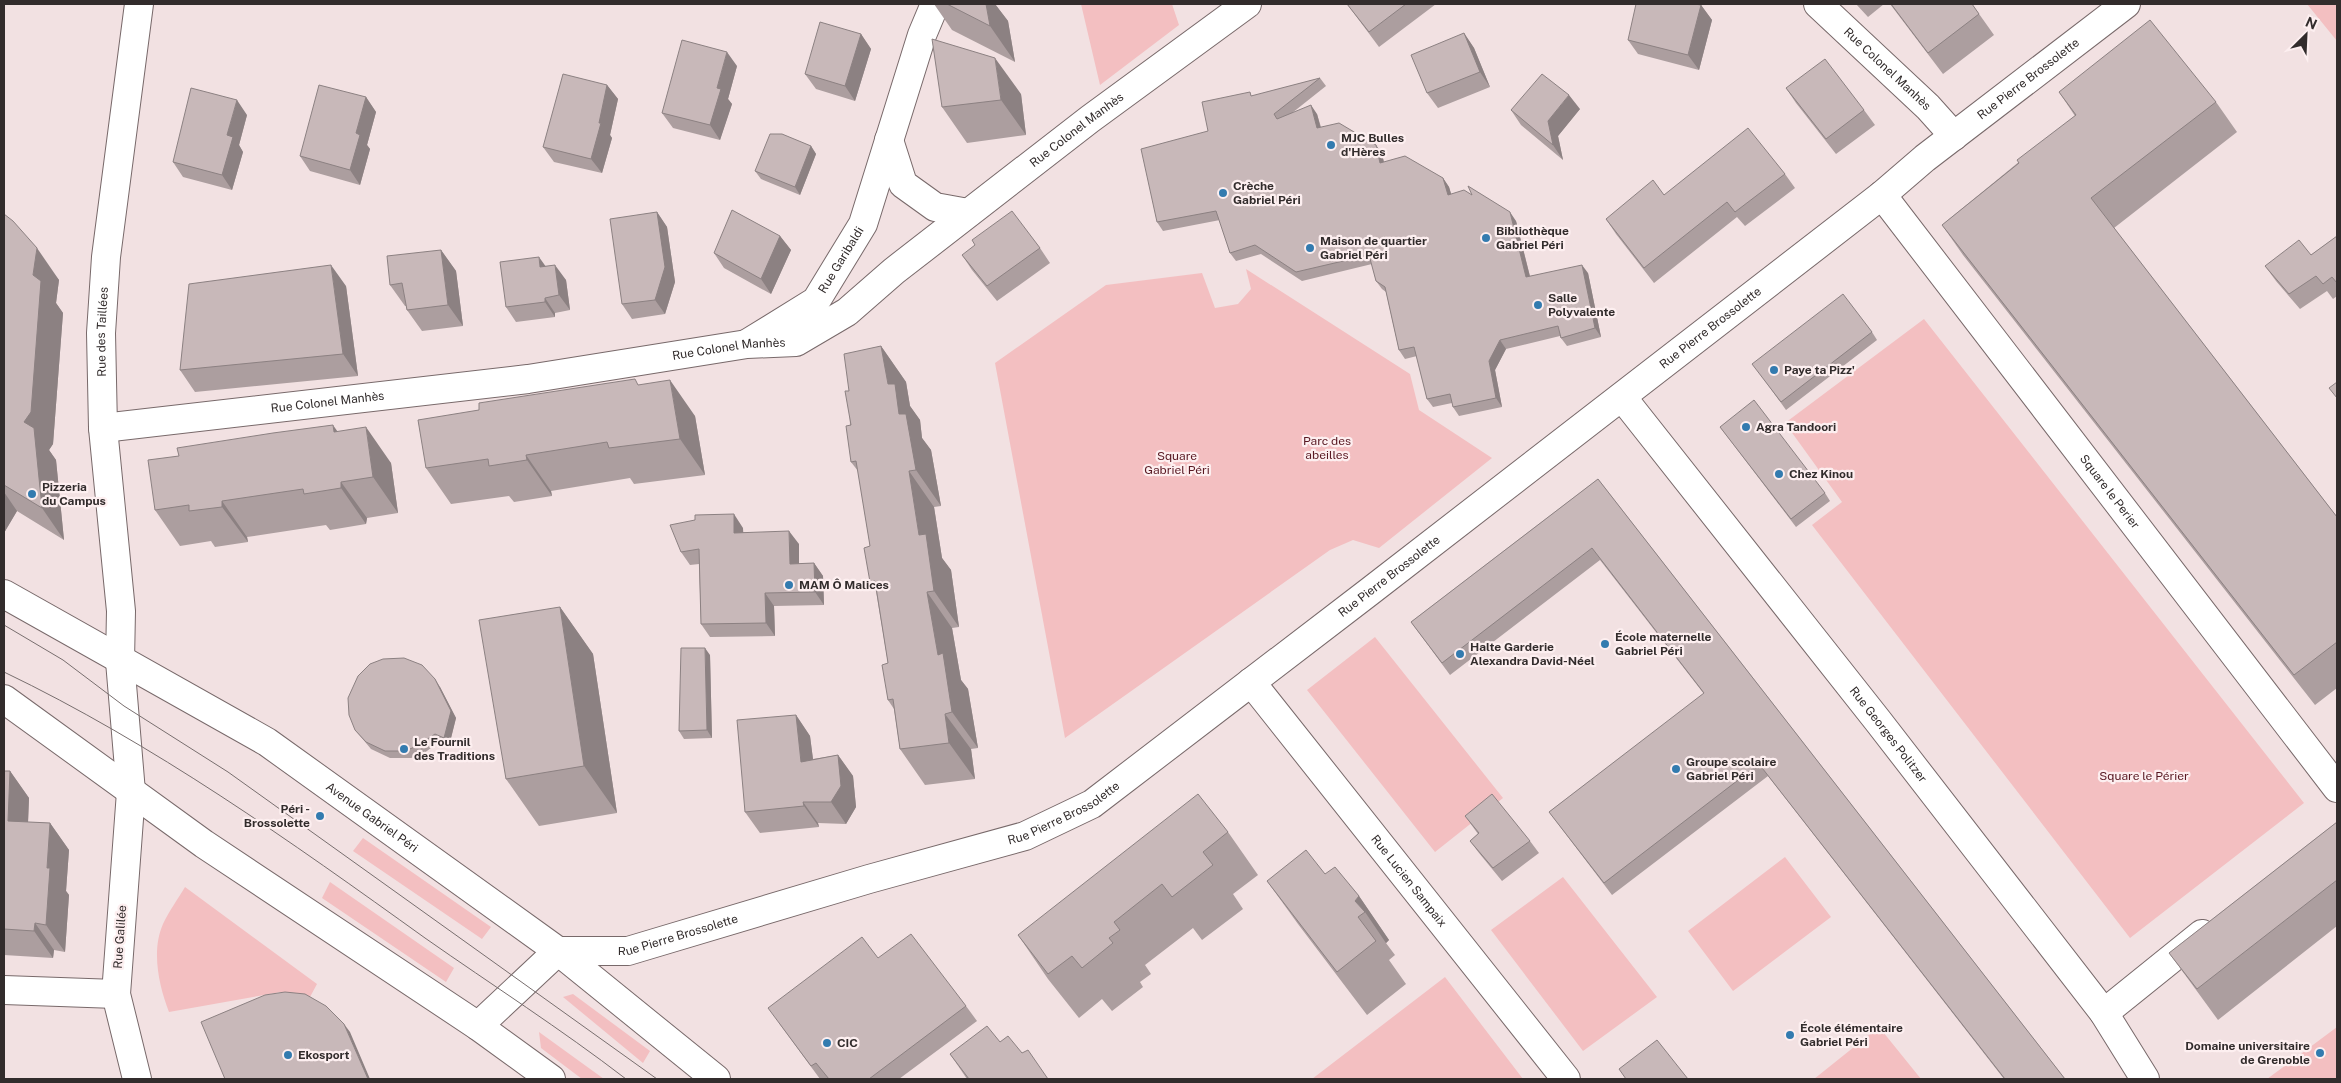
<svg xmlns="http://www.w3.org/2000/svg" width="2341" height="1083" font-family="'Public Sans',sans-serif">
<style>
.green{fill:#f3bfc1}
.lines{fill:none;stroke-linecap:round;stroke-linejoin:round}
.minor-casing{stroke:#78696a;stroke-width:30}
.tertiary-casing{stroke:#78696a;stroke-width:30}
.secondary-casing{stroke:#78696a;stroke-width:30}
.minor{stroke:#fff;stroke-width:28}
.tertiary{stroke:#fff;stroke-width:28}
.secondary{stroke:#fff;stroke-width:28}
.tram{stroke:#786e6e;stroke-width:1}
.wall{fill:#ac9e9f}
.shaded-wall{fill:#8c8182}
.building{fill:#c8b8b9;stroke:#8c8182}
.poi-dot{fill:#337baf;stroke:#fdeff0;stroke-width:2}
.labels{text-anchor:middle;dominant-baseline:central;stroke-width:4.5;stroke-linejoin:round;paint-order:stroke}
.street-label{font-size:12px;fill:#322c2c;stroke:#fdeff0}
.poi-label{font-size:12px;font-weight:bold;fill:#322c2c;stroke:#fdeff0;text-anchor:start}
.park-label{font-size:12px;fill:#581822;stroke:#fdeff0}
</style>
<rect width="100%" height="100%" fill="#f2e1e2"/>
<!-- green -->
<path class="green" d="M1081,4H1172L1179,25L1100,85Z
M2307,4H2337V41Z
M1246,269L1410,374L1419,410L1492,458L1379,548L1353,540L1330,550L1065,738L995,363L1106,285L1202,273L1215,308L1238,304L1251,289Z
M1924,319L2304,803L2130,938L1812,525L1842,502L1785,423Z
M1375,637L1503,798L1435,852L1307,690Z
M363,838L491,927L482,939L353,851Z
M1785,857L1831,917L1733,991L1688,931Z
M1563,877L1657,997L1583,1051L1491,930Z
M330,882L454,968L446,982L322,898Z
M185,887L317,984L310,997L281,992L169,1012C159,986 151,951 163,924C169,911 178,899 185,887Z
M1445,977L1523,1079H1312Z
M573,994L650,1051L643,1063L563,997Z
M1879,1027L1921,1079H1814Z
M2337,1027V1079H2267Z
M539,1032L604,1079H582L541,1048Z"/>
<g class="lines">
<!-- minor casing -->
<g class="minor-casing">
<g id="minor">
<path id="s1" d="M1818,4L1928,107L1954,136"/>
<path d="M889,140L903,184L935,207L968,213"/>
<path id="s2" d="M1882,195L2337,788"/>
<path id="s3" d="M748,343L816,301L863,224L922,35L935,4"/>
<path id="s4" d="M1622,397L1878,721L2104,1013L2145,1079"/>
<path id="s5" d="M103,428L528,379L747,344L796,342L847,312L894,271L1090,119L1247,4"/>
<path id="s6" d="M1251,682L1566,1079"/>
<path d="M131,792L116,994L137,1079"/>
<path id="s7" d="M558,951H628L869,879L1025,836L1092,804L1369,592L1882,195L1925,158L2126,4"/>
<path d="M4,990L116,994"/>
<path d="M2104,1013L2202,934"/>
</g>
</g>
<!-- tertiary casing -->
<g class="tertiary-casing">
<g id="tertiary">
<path id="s8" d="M120,661L121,611L103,428L101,333L106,257L139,4"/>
</g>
</g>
<!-- secondary casing -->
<g class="secondary-casing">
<g id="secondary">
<path id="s9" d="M4,594L267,742L558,951L716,1079"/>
<path d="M120,661L131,792"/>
<path d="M4,699L204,844L478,1026L551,1079"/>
<path d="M478,1026L558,951"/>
</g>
</g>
<!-- minor -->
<use href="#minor" class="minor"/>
<!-- tertiary -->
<use href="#tertiary" class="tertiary"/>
<!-- secondary -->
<use href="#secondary" class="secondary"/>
<!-- tram -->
<path class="tram" d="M4,625L63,660L124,706L228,772L657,1079
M4,672C154,744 290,841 425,938C492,985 561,1029 626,1079"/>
</g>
<!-- wall -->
<path class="wall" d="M934,4H995L1008,21L1015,62L952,30Z
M1347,4H1436L1379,47Z
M1856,4H1884L1868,17Z
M1890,4H1972L1994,35L1943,74Z
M1701,5L1712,20L1699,70L1638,54L1628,40Z
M1464,33L1474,48L1490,87L1438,108L1427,93Z
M861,34L871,49L855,101L816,89L805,74Z
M737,66L728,99L732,104L720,140L673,128L662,113Z
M1320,78L1326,86L1292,113L1317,114L1321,127L1376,145L1382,154L1384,162L1443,178L1449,187L1451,194L1516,221L1530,276L1588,273L1601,337L1567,346L1561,338L1560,336L1506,349L1495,370L1502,407L1459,416L1453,407L1452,403L1433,407L1427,399L1417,356L1405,359L1399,350L1386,292L1382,289L1376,281L1372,264L1302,281L1261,254L1236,261L1230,253L1220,220L1163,231L1157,222L1253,96Z
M607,85L618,99L610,135L612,138L602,173L554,162L543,147Z
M1786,88L1864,110L1875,125L1836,154L1796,103Z
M2059,92L2216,102L2237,132L2114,228L2337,517V688L2315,705L1963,255L1942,225L2075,116Z
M1021,94L1026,135L967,143L942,107Z
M366,97L376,112L367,145L370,149L360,185L310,171L300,156Z
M1580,109L1558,136L1563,160L1521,125L1511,110Z
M247,115L239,145L243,152L232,190L183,177L173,162Z
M811,146L816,154L800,195L761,179L755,171Z
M1785,174L1795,188L1745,226L1737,217L1654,283L1616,234L1606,219L1664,195Z
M657,212L667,227L675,282L665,314L632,319L622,304Z
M4,214L59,280L56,303L63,313L53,444L49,450L56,460L64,540L17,511L4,533Z
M780,236L791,250L771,294L724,268L714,253Z
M2337,236V296L2333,299L2327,291L2300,309L2276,281L2265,266L2311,255Z
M1040,248L1050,263L997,301L972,270L962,255Z
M441,250L456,271L463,326L422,331L407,310L406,306H405L390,285Z
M546,266L566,280L570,310L555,313V317L516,322L506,307Z
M346,286L358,376L195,392L180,370Z
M1872,332L1877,340L1786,410L1758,371Z
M881,346L906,382L910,406L920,420L922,438L931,450L941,506L934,507L942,558L951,570L959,627L952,628L961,680L968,689L978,748L971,749L975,779L925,785L900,749L894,709L888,700V663L876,591L870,582V546L858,471L851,462L849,391Z
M639,385L695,416L705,475L634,484L630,478L551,491L552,496L514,502L509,496L451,504L426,468Z
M1720,427L1825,493L1830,501L1796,527Z
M337,431L391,463L398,513L367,518L366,524L330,530L326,525L247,537L248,542L215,547L211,541L180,546L155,510Z
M1598,479L2065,1079H2004L1768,776L1612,895L1549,812L1704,694L1600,560L1450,675L1411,622Z
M695,520L743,528V532L799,544V564L814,563L823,576L824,605L774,606L775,636L710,637L701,624L699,564L690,565L681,552Z
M560,607L593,654L617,813L539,826L506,779Z
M710,655L712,738L684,739L679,731Z
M440,687L456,718L449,746L440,741L423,754L411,758H390L371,749L361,737L355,730Z
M796,715L810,736L813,759L838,755L853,776L856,807L846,824L818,823L819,827L760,833L745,812Z
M4,771H10L29,798L28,822L50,823L69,850L66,891L69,895L65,952L54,950L53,958L4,955Z
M1465,816L1530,841L1539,853L1502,881L1479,853L1470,841L1478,834Z
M2337,822V926L2218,1020L2191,983L2169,953Z
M1228,832L1258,875L1233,894L1243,909L1202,940L1193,928L1145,965L1151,974L1140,982L1143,987L1112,1011L1102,999L1079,1018L1048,979L1018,935Z
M1267,881L1359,896L1389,940L1386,943L1395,955L1389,960L1406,984L1367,1015L1298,924Z
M878,958L966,1006L977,1021L899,1079H828L827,1078L825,1079H820L779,1023Z
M1000,1042L1022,1053L1048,1079H967L950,1054Z"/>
<!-- shaded-wall -->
<path class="shaded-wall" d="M986,4H995L1008,21L1015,62L990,26Z
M1701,5L1712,20L1699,70L1688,55Z
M1464,33L1474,48L1490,87L1480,72Z
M861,34L871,49L855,101L845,86Z
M727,52L737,66L728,99L732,104L720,140L710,125L717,88Z
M995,58L1021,94L1026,135L1001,100Z
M607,85L618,99L610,135L612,138L602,173L591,159Z
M1569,95L1580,109L1558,136L1563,160L1553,145L1548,121Z
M366,97L376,112L367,145L370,149L360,185L350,170L356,133Z
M237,100L247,115L239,145L243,152L232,190L222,175L227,135Z
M1311,105L1317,114L1323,137L1317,128Z
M1376,145L1382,154L1386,172L1380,163Z
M811,146L816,154L800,195L795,187Z
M1443,178L1449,187L1454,203L1448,195Z
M657,212L667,227L675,282L665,314L655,300Z
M1510,212L1516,221L1532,285L1526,277Z
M780,236L791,250L771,294L761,279Z
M37,248L59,280L56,303L63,313L53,444L49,450L56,460L64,540L42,508L24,422L33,275Z
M441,250L456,271L463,326L448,305Z
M539,257L549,271L540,267Z
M331,265L346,286L358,376L343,354Z
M555,265L566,280L570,310L559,295Z
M1582,265L1588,273L1601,337L1595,328Z
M545,298L555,313V317L545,302Z
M1500,340L1506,349L1495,370L1502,407L1496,398L1489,361Z
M881,346L906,382L910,406L920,420L922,438L931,450L941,506L916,470L899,414L888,384Z
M670,380L695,416L705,475L680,439Z
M333,425L358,461L334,432Z
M366,427L391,463L398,513L373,477Z
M526,455L551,491L552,496L527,460Z
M909,471L934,507L942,558L951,570L959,627L934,591L919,535Z
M341,482L367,518L366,524L341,488Z
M4,492L17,511L4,533Z
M222,501L247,537L248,542L222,507Z
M734,514L743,528L744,546L734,533Z
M789,531L799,544V577L790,564Z
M814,563L823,576L824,605L815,592Z
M927,592L952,628L961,680L968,689L978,748L952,712L938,655Z
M765,593L774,606L775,636L766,623Z
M560,607L593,654L617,813L584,766Z
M705,648L710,655L712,738L707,730Z
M435,679L440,687L456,718L449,746L444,738Z
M945,714L971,749L975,779L949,743Z
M796,715L810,736L816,783L801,762Z
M838,755L853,776L856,807L846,824L831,802Z
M10,771L29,798L27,848L8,821Z
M803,802L818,823L819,827L804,806Z
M50,823L69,850L66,891L69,895L65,952L46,925L47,868Z
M1359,896L1389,940L1386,943L1365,912L1355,901Z
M35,923L54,950L53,958L34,931Z
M344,1024L350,1032L370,1079H368Z"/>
<!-- building -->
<path class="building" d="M947,4H986L990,26Z
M1347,4H1406L1369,32Z
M1636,4H1695L1701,5L1688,55L1628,40Z
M1891,4H1972L1979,14L1928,53Z
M2150,20L2216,102L2091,198L2337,517V642L2294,675L1942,225L2019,163L2017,160L2076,115L2059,92Z
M820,22L861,34L845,86L805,74Z
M1464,33L1480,72L1427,93L1411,55Z
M932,39L995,58L1001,100L942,107Z
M682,40L727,52L717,88L721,89L710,125L662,113Z
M1825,59L1864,110L1826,139L1786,88Z
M563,74L607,85L599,123H601L591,159L543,147Z
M1542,74L1569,95L1548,121L1553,145L1511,110Z
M1320,78L1274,114L1277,119L1311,105L1317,128L1339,123L1376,145L1380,163L1405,156L1443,178L1448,195L1464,190L1472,195L1468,186L1510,212L1526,277L1582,265L1595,328L1561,338L1558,326L1500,340L1489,361L1496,398L1453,407L1450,394L1427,399L1414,347L1399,350L1385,287L1376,281L1369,255L1296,272L1255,245L1230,253L1216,211L1157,222L1141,149L1208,131L1202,102L1250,92L1251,96Z
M319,85L366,97L356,133L360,135L350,170L300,156Z
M191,88L237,100L227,135L233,137L222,175L173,162Z
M1748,128L1785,174L1735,212L1727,202L1644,268L1606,219L1653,180L1664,195Z
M770,134H782L811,146L795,187L755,171Z
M732,210L780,236L761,279L714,253Z
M1012,211L1040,248L987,286L962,255L975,245L972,240Z
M657,212L665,267L655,300L622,304L610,219Z
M4,214L13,221L37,248L33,275L41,281L31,412L24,422L34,428L42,508L4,485Z
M2337,236V283L2332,277L2323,284L2316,276L2289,294L2265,266L2299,240L2311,255Z
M441,250L448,305L407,310L402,283L390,285L387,256Z
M539,257L540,267L555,265L559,295L545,298V302L506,307L500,262Z
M331,265L343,354L180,370L189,284Z
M1843,294L1872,332L1781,402L1752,364Z
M881,346L888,384H895L899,414H906L916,470L909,471L919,535L926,534L934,591L927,592L938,655L943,653L952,712L945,714L949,743L900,749L893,699L888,700L882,665L888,663L875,581L870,582L864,548L870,546L856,461L851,462L846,426L851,425L845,391H849L844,354Z
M635,379L638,385L670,380L680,439L609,448L607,442L526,455L527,460L489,466L488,459L426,468L418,420L479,410V403Z
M2337,382V398L2329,388Z
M1754,400L1825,493L1791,519L1720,427Z
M333,425L334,432L366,427L373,477L341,482V488L304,494L303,489L222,501V507L189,511V505L155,510L148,460L179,456L177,448L273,433Z
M1598,479L2065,1079H2005L1759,764L1604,883L1549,812L1704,693L1592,548L1442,663L1411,622Z
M734,514V533L789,531L790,564L814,563L815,592L765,593L766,623L701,624L699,549L681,552L670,525L695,520V515Z
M560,607L584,766L506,779L479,620Z
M681,648H705L707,730L679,731Z
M404,658L422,665L435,679L451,711L444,738L435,734L417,746L405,751H385L366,742L355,730L349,715L348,698L358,676L370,664L383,659Z
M796,715L801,762L838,755L841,786L831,802H803L804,806L745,812L737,720Z
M4,771H10L8,821L50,823L47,868H50L46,925L35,923L34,931L4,929Z
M1198,794L1228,832L1203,852L1213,865L1172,897L1162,884L1114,922L1120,930L1109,938L1113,943L1082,968L1072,956L1048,974L1018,935Z
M1492,794L1530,841L1493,868L1470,841L1479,833L1465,816Z
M2337,822V880L2197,989L2169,953Z
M1306,850L1325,874L1335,867L1359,896L1355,901L1365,912L1358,917L1376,941L1337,972L1267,881Z
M911,934L966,1006L869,1079H829L816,1063L811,1066L768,1008L862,937L878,958Z
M285,992L305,994L326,1006L344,1024L368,1079H225L201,1022L265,995Z
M987,1026L1000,1042L1008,1036L1022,1053L1028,1050L1048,1079H969L950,1054Z
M1657,1040L1688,1079H1626L1619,1069Z"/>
<!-- markers -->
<g class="poi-dot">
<circle cx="1331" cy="145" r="5"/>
<circle cx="1223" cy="193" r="5"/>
<circle cx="1486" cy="238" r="5"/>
<circle cx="1310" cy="248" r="5"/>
<circle cx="1538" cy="305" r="5"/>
<circle cx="1774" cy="370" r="5"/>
<circle cx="1746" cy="427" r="5"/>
<circle cx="1779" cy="474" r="5"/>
<circle cx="32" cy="494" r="5"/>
<circle cx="789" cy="585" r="5"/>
<circle cx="1605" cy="644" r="5"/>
<circle cx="1460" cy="654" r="5"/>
<circle cx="404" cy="749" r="5"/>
<circle cx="1676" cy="769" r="5"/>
<circle cx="320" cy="816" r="5"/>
<circle cx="1790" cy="1035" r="5"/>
<circle cx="827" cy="1043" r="5"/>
<circle cx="2320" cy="1053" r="5"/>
<circle cx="288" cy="1055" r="5"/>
</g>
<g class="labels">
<!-- street labels -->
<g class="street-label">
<text stroke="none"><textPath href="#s1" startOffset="95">Rue Colonel Manhès</textPath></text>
<text stroke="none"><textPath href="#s7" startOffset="1742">Rue Pierre Brossolette</textPath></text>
<text stroke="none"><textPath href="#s5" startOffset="1051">Rue Colonel Manhès</textPath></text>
<text stroke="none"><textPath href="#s3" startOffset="128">Rue Garibaldi</textPath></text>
<text stroke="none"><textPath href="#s7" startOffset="1338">Rue Pierre Brossolette</textPath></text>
<text stroke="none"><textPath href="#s8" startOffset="330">Rue des Taillées</textPath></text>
<text stroke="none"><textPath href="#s5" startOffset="631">Rue Colonel Manhès</textPath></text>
<text stroke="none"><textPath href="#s5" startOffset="226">Rue Colonel Manhès</textPath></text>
<text stroke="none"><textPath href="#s2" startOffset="374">Square le Perier</textPath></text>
<text stroke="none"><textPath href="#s7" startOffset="932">Rue Pierre Brossolette</textPath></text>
<text stroke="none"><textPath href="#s4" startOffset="430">Rue Georges Politzer</textPath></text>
<text stroke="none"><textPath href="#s7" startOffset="528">Rue Pierre Brossolette</textPath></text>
<text stroke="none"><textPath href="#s9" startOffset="431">Avenue Gabriel Péri</textPath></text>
<text stroke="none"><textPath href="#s6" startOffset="254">Rue Lucien Sampaix</textPath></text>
<text stroke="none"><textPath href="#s7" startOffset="122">Rue Pierre Brossolette</textPath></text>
<text transform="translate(120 937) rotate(-86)">Rue Galilée</text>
</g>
<!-- poi labels -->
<g class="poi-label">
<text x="1341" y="138">MJC Bulles<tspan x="1341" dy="14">d'Hères</tspan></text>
<text x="1233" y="186">Crèche<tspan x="1233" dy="14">Gabriel Péri</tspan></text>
<text x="1496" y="231">Bibliothèque<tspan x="1496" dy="14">Gabriel Péri</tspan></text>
<text x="1320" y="241">Maison de quartier<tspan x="1320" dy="14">Gabriel Péri</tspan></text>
<text x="1548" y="298">Salle<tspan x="1548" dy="14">Polyvalente</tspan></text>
<text x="1784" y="370">Paye ta Pizz'</text>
<text x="1756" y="427">Agra Tandoori</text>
<text x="1789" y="474">Chez Kinou</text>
<text x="42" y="487">Pizzeria<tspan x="42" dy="14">du Campus</tspan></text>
<text x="799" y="585">MAM Ô Malices</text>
<text x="1615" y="637">École maternelle<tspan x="1615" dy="14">Gabriel Péri</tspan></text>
<text x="1470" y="647">Halte Garderie<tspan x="1470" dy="14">Alexandra David-Néel</tspan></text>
<text x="414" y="742">Le Fournil<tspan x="414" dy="14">des Traditions</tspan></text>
<text x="1686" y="762">Groupe scolaire<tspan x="1686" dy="14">Gabriel Péri</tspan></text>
<text x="310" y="809" text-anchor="end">Péri -<tspan x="310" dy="14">Brossolette</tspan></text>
<text x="1800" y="1028">École élémentaire<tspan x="1800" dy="14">Gabriel Péri</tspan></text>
<text x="837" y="1043">CIC</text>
<text x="2310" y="1046" text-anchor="end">Domaine universitaire<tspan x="2310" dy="14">de Grenoble</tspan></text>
<text x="298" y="1055">Ekosport</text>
</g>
<!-- park labels -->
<g class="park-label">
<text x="1327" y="441">Parc des<tspan x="1327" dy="14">abeilles</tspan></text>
<text x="1177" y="456">Square<tspan x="1177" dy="14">Gabriel Péri</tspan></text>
<text x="2144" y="776">Square le Périer</text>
</g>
</g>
<!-- border -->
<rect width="2341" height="1083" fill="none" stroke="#322c2c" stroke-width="10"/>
<!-- north arrow -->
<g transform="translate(2306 35) rotate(24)" stroke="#fdeff0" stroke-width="4" paint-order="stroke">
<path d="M0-4L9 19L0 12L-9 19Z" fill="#322c2c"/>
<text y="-8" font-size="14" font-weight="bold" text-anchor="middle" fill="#322c2c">N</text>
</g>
</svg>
